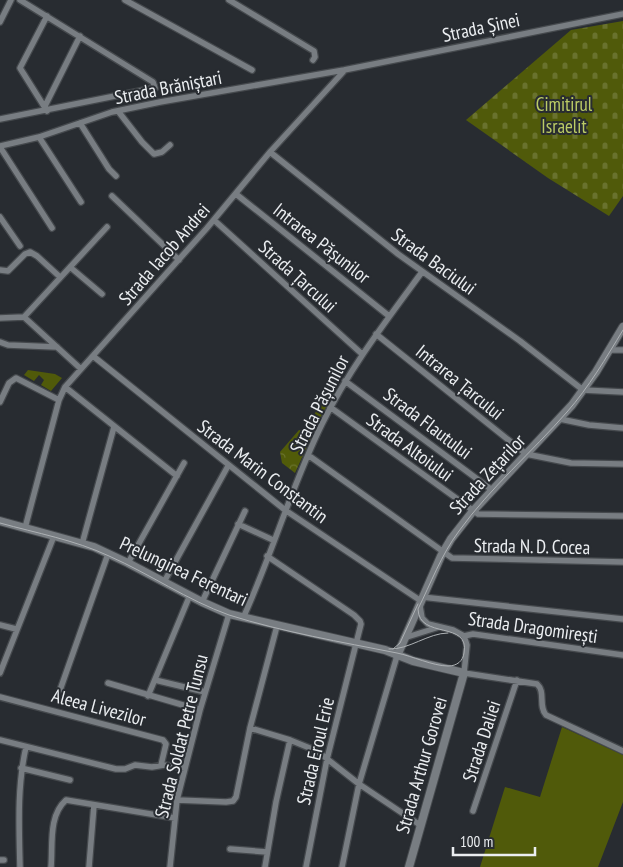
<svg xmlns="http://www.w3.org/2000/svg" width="623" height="867" font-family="'PT Sans Narrow',sans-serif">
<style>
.green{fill:#505a0a}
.forest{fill:url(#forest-crowns)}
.cemetery{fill:url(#cemetery-stones)}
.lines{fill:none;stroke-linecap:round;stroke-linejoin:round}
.street-casing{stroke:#45494d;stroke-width:8}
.secondary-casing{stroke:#45494d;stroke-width:10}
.street{stroke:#787d82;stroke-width:5.5}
.secondary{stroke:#787d82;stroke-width:8}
.tram{stroke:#aeb2b5;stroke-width:1}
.labels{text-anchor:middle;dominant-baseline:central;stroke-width:4;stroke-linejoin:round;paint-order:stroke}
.street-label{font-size:19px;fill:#ebeef1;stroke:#282c31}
.park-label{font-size:19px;fill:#bbcb65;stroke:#282c31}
</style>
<defs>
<pattern id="forest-crowns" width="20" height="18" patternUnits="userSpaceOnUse" patternTransform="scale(1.25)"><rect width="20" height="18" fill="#515b09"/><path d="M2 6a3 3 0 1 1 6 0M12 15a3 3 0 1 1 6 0" fill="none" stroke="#6a732d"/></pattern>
<pattern id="cemetery-stones" width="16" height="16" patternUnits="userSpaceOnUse" patternTransform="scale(1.25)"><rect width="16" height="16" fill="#505a0a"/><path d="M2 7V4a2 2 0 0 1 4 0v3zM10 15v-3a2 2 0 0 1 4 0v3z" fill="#69722e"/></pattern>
</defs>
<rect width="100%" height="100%" fill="#282c31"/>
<!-- green -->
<path class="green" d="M28,370L55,374L62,378L51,391L41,385L44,380L39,375L34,381L24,375Z
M562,727L623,755V802L598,867H480L505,787L540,797Z"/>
<!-- forest -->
<path class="forest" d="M334,385L337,387L318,422L295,473L282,463L280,452L299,430L303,431Z"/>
<!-- cemetery -->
<path class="cemetery" d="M623,21V196L609,216L548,178L466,120L571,30Z"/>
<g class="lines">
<!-- street casing -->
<g class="street-casing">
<path id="street" d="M125,0L252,70
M229,0L314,51L315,57L313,60
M0,22L11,0
M45,106L80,36
M47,111L20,68L47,16
M118,111L142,142L154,154L162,152L170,145
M0,119L155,88L153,82L20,0
M80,123L109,169L116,176
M39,137L81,202
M0,146L39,137L112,112L160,102L344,70L623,14
M0,147L52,228
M270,152L398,254L520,341L583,390L623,392
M236,194L389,316
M112,196L179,260
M0,217L20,246
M214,220L362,354
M70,267L102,294
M0,270L8,271L25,254L30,252L37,256L60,277
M24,317L81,369
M0,318L24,317L107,227
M376,334L526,454L571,463L623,464
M0,342L8,345L57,347
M609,350H623
M93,356L285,510L421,601
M345,381L492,490
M65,387L177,476
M0,402L9,383L16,378L59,400
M330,407L478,514L623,516
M560,419L589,425L623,428
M308,455L452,558L623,562
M238,524L273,540
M25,528L59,400L65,387L207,228L270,152L344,71
M82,544L114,427
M267,556L354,615L360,621L361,624L327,759L306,867
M128,563L184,463
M164,582L228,466
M422,597L623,619
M202,602L245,511
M420,606L422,618L428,624L453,630L464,636L473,634L623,655
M243,618C272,555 291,487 322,424C349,369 386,321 422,272
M0,625L16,629
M464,636L467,645L464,673L537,684C546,692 538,706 546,715L623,751
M404,638L439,627
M0,673L54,536
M155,680L205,692
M108,683L200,710
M60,690L108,554
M148,696L190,595
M0,697L163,740L166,744L161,765
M250,728L290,740L317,751L359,784L420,825
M0,740L116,769H125L135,765L152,767L164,765L185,768
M21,768L70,780
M177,800L226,802L233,801L236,797L250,728L277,626
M473,811L517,680
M230,849L267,852
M0,860H4
M20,867C19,826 17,787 26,747
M51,867C53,845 48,816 66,800L175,818
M89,867L94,805
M170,867L177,800L200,710L229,614
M265,867L276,802L290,740
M342,867L359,784L397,656"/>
</g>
<!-- secondary casing -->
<g class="secondary-casing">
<path id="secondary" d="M0,521L94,547L128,563L202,602L229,614L385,650L413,661L464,673L409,867
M397,656L441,556L451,539L473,511L572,405L596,372L623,327"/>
</g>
<!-- street -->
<use href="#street" class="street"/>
<!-- secondary -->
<use href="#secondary" class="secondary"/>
<!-- tram -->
<path class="tram" d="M0,523C36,533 75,540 109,556C150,574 187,600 229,615C283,632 341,642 397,653C412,656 433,666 448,666C457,666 463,661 464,653C470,620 419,640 418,609C431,583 441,555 459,531C490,488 532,452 567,412C589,387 606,358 623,330
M389,649C409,650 428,633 448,633
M393,649L400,643L418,604"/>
</g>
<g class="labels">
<!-- street labels -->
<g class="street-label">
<text transform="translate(481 27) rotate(-12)">Strada Șinei</text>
<text transform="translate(168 87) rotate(-11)">Strada Brăniștari</text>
<text transform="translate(322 243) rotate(38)">Intrarea Pășunilor</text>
<text transform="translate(164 254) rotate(-49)">Strada Iacob Andrei</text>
<text transform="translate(434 261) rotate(36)">Strada Baciului</text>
<text transform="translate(298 276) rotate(42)">Strada Țarcului</text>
<text transform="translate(460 382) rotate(39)">Intrarea Țarcului</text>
<text transform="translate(319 404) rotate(-63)">Strada Pășunilor</text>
<text transform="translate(428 423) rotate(37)">Strada Flautului</text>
<text transform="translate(410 447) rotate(36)">Strada Altoiului</text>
<text transform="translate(263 471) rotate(37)">Strada Marin Constantin</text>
<text transform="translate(487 474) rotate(-47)">Strada Zețarilor</text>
<text transform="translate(532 546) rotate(1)">Strada N. D. Cocea</text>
<text transform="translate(184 571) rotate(25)">Prelungirea Ferentari</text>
<text transform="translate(533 627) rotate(8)">Strada Dragomirești</text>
<text transform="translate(99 707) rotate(15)">Aleea Livezilor</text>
<text transform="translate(181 736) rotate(-76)">Strada Soldat Petre Tunsu</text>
<text transform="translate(481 741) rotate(-72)">Strada Daliei</text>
<text transform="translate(315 751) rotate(-77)">Strada Eroul Erie</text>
<text transform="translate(421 765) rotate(-74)">Strada Arthur Gorovei</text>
</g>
<!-- park labels -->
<g class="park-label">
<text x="564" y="104">Cimitirul<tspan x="564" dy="22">Israelit</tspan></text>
</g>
</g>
<!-- scale -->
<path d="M453 847v8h82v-8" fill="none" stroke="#ebeef1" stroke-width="2.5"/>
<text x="460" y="847" font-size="15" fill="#ebeef1" stroke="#282c31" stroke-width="4" paint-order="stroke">100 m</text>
</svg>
